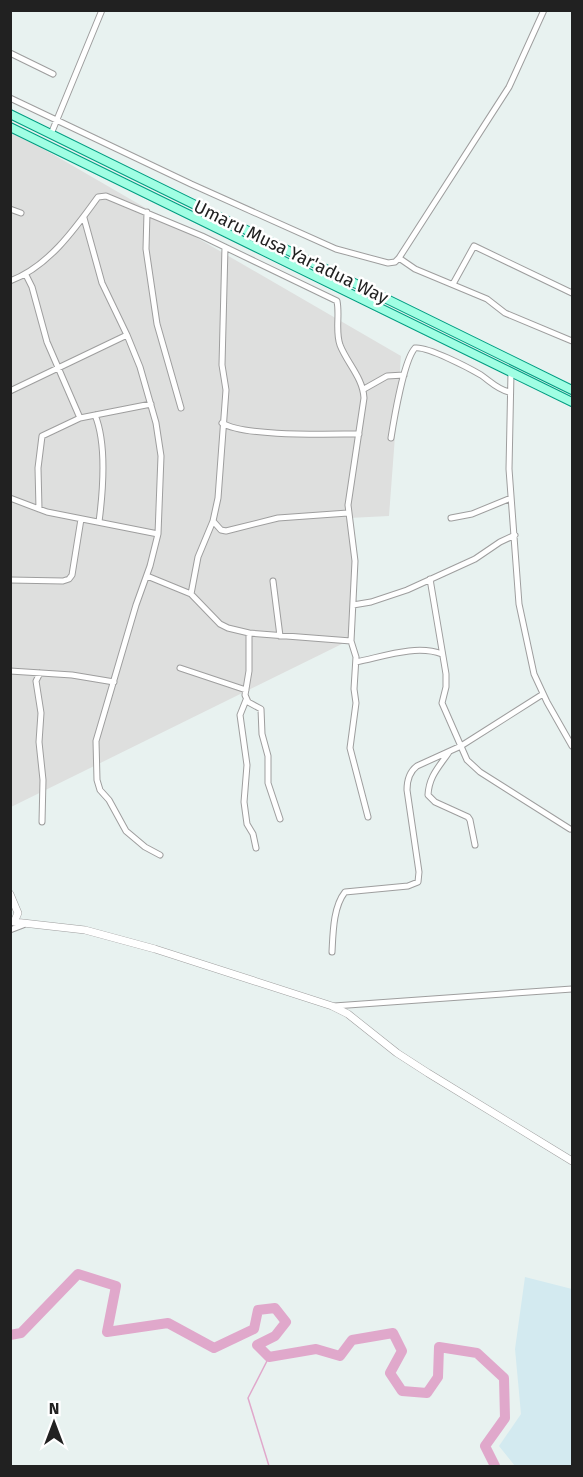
<svg xmlns="http://www.w3.org/2000/svg" width="583" height="1477" font-family="'Fira Sans',sans-serif">
<style>
.residential{fill:#dedfde}
.farmland{fill:#d3eaf0}
.lines{fill:none;stroke-linecap:round;stroke-linejoin:round}
.stream{stroke:#e0a8cb;stroke-width:1.5}
.river{stroke:#e0a8cb;stroke-width:10}
.minor-casing{stroke:#9e9e9e;stroke-width:7}
.tertiary-casing{stroke:#9e9e9e;stroke-width:8}
.primary-casing{stroke:#009e82;stroke-width:10}
.minor{stroke:#fff;stroke-width:5}
.tertiary{stroke:#fff;stroke-width:7}
.primary{stroke:#a0fee3;stroke-width:8}
.labels{text-anchor:middle;dominant-baseline:central;stroke-width:5;stroke-linejoin:round;paint-order:stroke}
.street-label{font-size:18px;fill:#212121;stroke:#fff}
</style>
<rect width="100%" height="100%" fill="#e8f2f0"/>
<!-- residential -->
<path class="residential" d="M11,130L401,356L389,516L349,518L355,579L348,641L11,807Z"/>
<!-- farmland -->
<path class="farmland" d="M525,1277L572,1289V1466H515L499,1446L521,1414L515,1349Z"/>
<g class="lines">
<!-- stream -->
<path class="stream" d="M269,1357L248,1398L269,1466"/>
<!-- river -->
<path class="river" d="M10,1335L21,1333L78,1274L116,1286L107,1332L168,1323L214,1348L254,1329L258,1310L275,1308L286,1322L275,1336L257,1345L269,1357L316,1349L340,1356L352,1340L393,1333L402,1351L390,1373L402,1391L427,1393L438,1377L439,1347L477,1353L504,1378L505,1418L485,1446L495,1466"/>
<!-- minor casing -->
<g class="minor-casing">
<path id="minor" d="M10,53L53,74
M10,98L191,184L336,249L388,263L395,262L399,258L509,87L544,10
M51,134L102,10
M10,209L21,213
M147,212L146,249L157,324L181,408
M84,218L102,283L127,335L140,367L156,423L161,456L158,534L150,566L136,605L96,741L97,780L100,790L109,800L126,831L145,847L160,855
M399,258L415,269L487,299L505,313L572,341
M26,275L32,287L47,342L80,418
M10,281C48,267 75,229 98,197L106,196L202,236L337,301C340,316 335,330 340,345C347,363 363,378 364,398L348,505L355,561L351,641
M453,284L474,246L572,293
M511,372L509,469L519,604L534,674L547,702L572,746
M364,389L387,376L404,375
M10,391L127,335
M95,415C107,444 103,491 99,522
M222,423C245,437 328,434 359,434
M391,438C394,419 404,360 415,348C427,346 469,368 481,375C491,382 497,389 509,392
M10,498L47,512L158,534
M39,509L38,468L42,436L80,418L151,404
M451,518L472,514L511,498
M213,521L221,530L226,531L278,518L348,513
M147,576L191,594L220,624L228,628L249,633V671L245,695L248,702L261,709L262,734L268,756V783L280,819
M430,579L446,674V687L442,703L467,760L480,772L570,829
M10,580L63,581L69,579L72,575L81,519
M273,581L280,636
M191,594L198,557L213,521L218,498L226,390L222,365L225,247
M353,605L371,602L407,590L475,559L500,542L515,535
M249,633L351,641L356,657L354,689L356,703L350,748L368,817
M356,662C382,657 416,644 442,654
M180,668L246,690
M10,671L72,675L114,682
M40,673L36,681L41,713L39,742L43,780L42,822
M246,700L240,715L247,765L244,802L247,824L253,834L256,848
M449,752C439,767 429,776 428,795L435,802L468,817L470,820L475,845
M10,930L23,925
M332,952C333,934 333,907 345,892L408,886L418,882L419,872L407,790C407,780 409,772 417,766L461,746L543,694
M334,1006L572,989"/>
</g>
<!-- tertiary casing -->
<g class="tertiary-casing">
<path id="tertiary" d="M10,894L18,913L14,922L85,930L155,949L332,1006L348,1014L397,1053L428,1073L572,1161"/>
</g>
<!-- primary casing -->
<g class="primary-casing">
<path id="primary" d="M10,114L572,390
M10,127L572,402"/>
</g>
<!-- minor -->
<use href="#minor" class="minor"/>
<!-- tertiary -->
<use href="#tertiary" class="tertiary"/>
<!-- primary -->
<use href="#primary" class="primary"/>
</g>
<g class="labels">
<!-- street labels -->
<g class="street-label">
<text transform="translate(291 252) rotate(26)">Umaru Musa Yar'adua Way</text>
</g>
</g>
<!-- border -->
<rect width="583" height="1477" fill="none" stroke="#212121" stroke-width="24"/>
<!-- north arrow -->
<g transform="translate(54 1423)" stroke="#ffffff" stroke-width="4.5" paint-order="stroke">
<path d="M0-4.5L10 22L0 15L-10 22Z" fill="#212121"/>
<text y="-9" font-size="16" font-weight="bold" text-anchor="middle" fill="#212121">N</text>
</g>
</svg>
